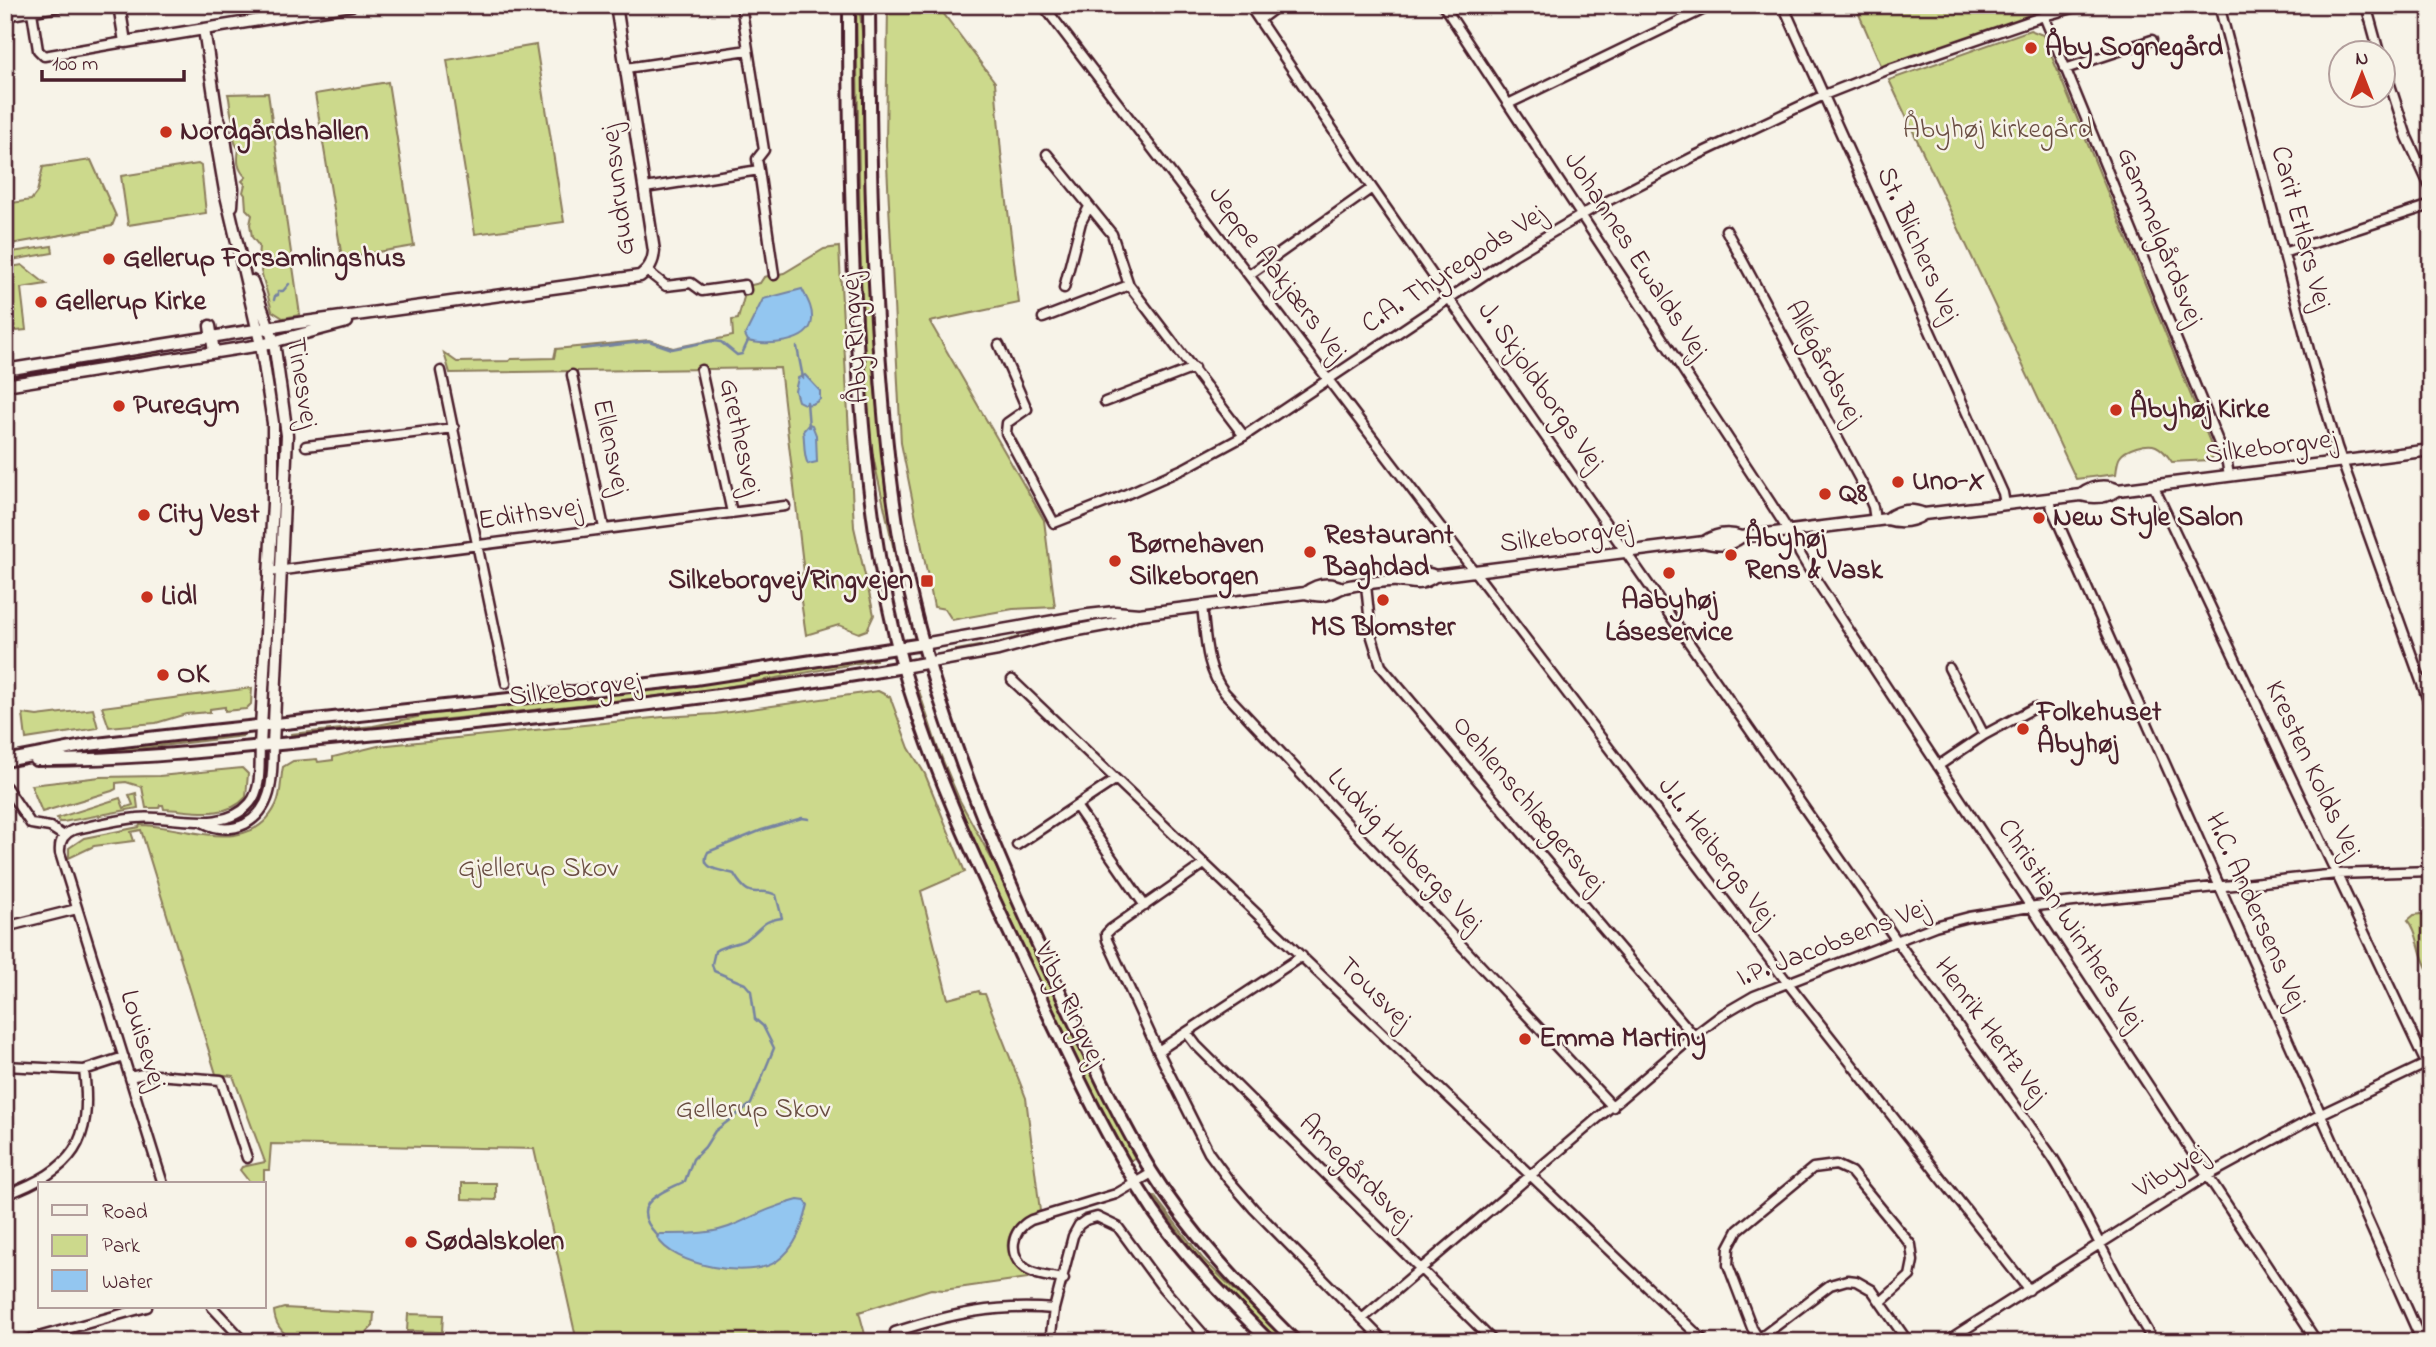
<svg xmlns="http://www.w3.org/2000/svg" width="2436" height="1347" font-family="'Indie Flower',sans-serif">
<style>
.green{fill:#ccd98c;stroke:#8b7c5c;stroke-width:2}
.water{fill:#93c6f0;stroke:#7683a1;stroke-width:2}
.lines{fill:none;stroke-linecap:round;stroke-linejoin:round}
.stream{stroke:#7683a1;stroke-width:2.5}
.minor-casing{stroke:#4a1f2b;stroke-width:13}
.tertiary-casing{stroke:#4a1f2b;stroke-width:15}
.secondary-casing{stroke:#4a1f2b;stroke-width:16}
.minor{stroke:#f7f3e8;stroke-width:8}
.tertiary{stroke:#f7f3e8;stroke-width:10}
.secondary{stroke:#f7f3e8;stroke-width:10}
.poi-dot{fill:#c8321e;stroke:#f7f3e8;stroke-width:2.5}
.labels{text-anchor:middle;dominant-baseline:central;stroke-width:5;stroke-linejoin:round;paint-order:stroke}
.poi-label{font-size:28px;font-weight:bold;fill:#4a1f2b;stroke:#f7f3e8;text-anchor:start}
.park-label{font-size:28px;fill:#6a4e43;stroke:#f7f3e8}
.street-label{font-size:28px;fill:#4a1f2b;stroke:#f7f3e8}
</style>
<rect width="100%" height="100%" fill="#f7f3e8"/>
<filter id="ink" filterUnits="userSpaceOnUse"><feTurbulence type="fractalNoise" baseFrequency=".0143" numOctaves="2"/><feDisplacementMap in="SourceGraphic" scale="14" xChannelSelector="R" yChannelSelector="G"/><feConvolveMatrix kernelMatrix="1 2 1 2 8 2 1 2 1" color-interpolation-filters="sRGB"/></filter>
<g filter="url(#ink)">
<!-- green -->
<path class="green" d="M856,5H859L864,49L867,213L874,382L891,524L910,622L870,443L861,288Z
M888,5H937L995,82L1001,152L1019,303L930,322L1044,520L1055,607L1013,609L952,620L945,609L934,607L901,443L886,145Z
M1855,5H2030L2036,17L1883,70Z
M2030,30L2043,35L2215,454L2210,460L2172,462C2168,456 2163,449 2156,446C2147,442 2125,449 2120,457C2117,461 2117,469 2116,474L2076,479L1889,80Z
M536,45L564,222L475,234L447,60Z
M388,82L414,246L342,258L315,94Z
M268,93L300,315L283,318L272,311L261,271L263,264L258,259L259,246L252,237L250,224L252,215L246,209L245,195L243,192L245,184L242,181L246,177C237,169 237,160 239,149C233,143 232,129 234,122C229,113 231,104 228,94Z
M91,160L116,216L112,226L5,245V204L31,200L37,192L43,167Z
M198,164L201,166L206,213L128,225L121,176Z
M52,246L53,253L5,261V253Z
M839,247L854,527L874,615L867,630L859,633L839,625L806,635L797,574L804,573L780,368L450,373L444,353L457,362L509,361L511,359L554,358L556,349L649,340L673,348L733,336L732,320L738,319L747,286L760,283L764,277L784,273L824,249Z
M22,265L46,284L21,288L26,330L16,331L9,324H7V329H5V268Z
M157,351H160L161,354L75,366L77,363Z
M56,367L60,370L5,379V375H8Z
M1053,628L1054,630L1000,644L951,653V651L1000,642Z
M876,658V660L698,692L291,736V734L373,726L437,713L746,678Z
M252,688L251,704L246,709L225,711V707L210,709V712L186,714L156,723L109,727L102,707Z
M878,691L890,697L909,748L925,774L965,872L921,891L948,999L979,991L980,994H985L1026,1098L1040,1211C1018,1218 998,1238 1013,1262C1017,1269 1024,1273 1028,1278L944,1290L931,1289L859,1312L867,1342H577L534,1149L271,1144L269,1170H264V1184H251L240,1170L242,1167L265,1162L233,1076L216,1074L141,830L131,832L134,841L94,846L69,858V848L84,838L139,827L140,825C184,825 250,859 276,805C282,793 280,780 283,767L293,761L317,759L318,762L333,760V757L378,746L663,717L715,714Z
M917,691H919L938,749L959,799L996,867L1081,1052L1136,1157L1130,1161L1089,1085L970,833L934,742Z
M93,709L98,728L26,739L23,714L37,716Z
M243,733V736L95,754L91,753L93,750Z
M242,768L248,774L246,797C226,820 191,810 164,809L163,805H160L159,808H146L142,787L126,782L116,783V789L112,791L42,812L31,785L100,777L159,776Z
M136,793L138,808L63,822H59L57,818L120,798L124,808L133,805L129,795Z
M2421,914L2431,917V974C2418,958 2419,931 2408,920L2414,915Z
M462,1183H496V1200L462,1199Z
M1153,1197H1155L1203,1259L1287,1342H1278L1201,1261Z
M284,1308L374,1313L373,1326L365,1334L363,1342L301,1340L293,1342C283,1332 275,1326 274,1311Z
M408,1314L443,1315L442,1332L407,1331Z"/>
<!-- water -->
<path class="water" d="M802,289C807,299 813,308 812,320C810,344 765,346 748,341L745,335L763,299Z
M805,375L820,391V399C813,406 806,406 798,401L795,391L798,378Z
M809,424L812,425L816,435L817,462L808,464C803,456 805,441 803,431Z
M798,1200L805,1201L808,1205C803,1226 796,1248 777,1261C751,1280 672,1266 657,1237L660,1234C685,1234 713,1235 736,1224C758,1214 774,1206 798,1200Z"/>
<g class="lines">
<!-- stream -->
<path class="stream" d="M274,300L275,296L278,295V291H283L289,284
M797,347L803,378
M581,349L649,341L672,349L712,341L721,342L737,355L742,354L748,341
M807,402L809,427
M657,1235C626,1203 662,1193 685,1181L693,1159L705,1147L715,1131L751,1104L774,1048L763,1026L755,1019L751,991L745,984L714,971L712,964L715,951C725,944 739,945 748,938C763,927 761,921 782,918L776,895C756,885 752,904 734,874C722,870 698,870 708,852L762,830L802,818L809,819"/>
<!-- minor casing -->
<g class="minor-casing">
<path id="minor" d="M741,5L764,150L757,159L759,170
M1043,5L1787,982L2029,1290
M1249,5L1372,188L1897,941L2053,1158C2090,1218 2116,1283 2154,1342
M1443,5L1770,502L1795,541L1800,554L1812,574L2317,1342
M1783,5L2003,493L2005,504
M2219,5L2310,354L2337,447L2431,709
M2366,5L2379,52
M32,12L38,50L44,56L125,42
M5,16L69,5
M2044,16L2227,463L2229,476
M1259,20L1279,5
M2384,66L2407,137L2431,189
M626,68L748,50
M2065,69L2152,40
M1508,104L1713,5
M1047,154L1112,234L1129,285L1244,436
M645,188L759,170L774,275
M1726,230L1866,491L1873,507L1875,520
M2283,253L2431,205
M647,271L666,286L691,283L702,291L745,285L746,290
M1249,275L1372,188
M1064,288L1081,222L1089,207
M1043,318L1129,285
M999,345L1027,409L1007,423L1006,433L1054,523L1120,497L1183,469L1244,436L1514,255L1592,209L1695,156L1824,95L1887,70L2044,16L2084,5
M701,370L732,513
M441,371L506,683
M572,375L604,528
M1105,402L1194,368
M306,446L454,428
M2153,485L2431,1074
M2050,498L2052,509L2422,1342
M268,572L785,506
M1366,585L1371,634L1381,666L1694,1036
M1202,606C1206,636 1205,668 1225,693L1613,1107
M1949,668L1984,735
M1012,680L1705,1342
M1938,766L1984,735L2034,708
M6,787L31,824L50,827L64,836
M1076,806L1145,906
M202,822C215,829 230,831 245,824C275,808 272,774 273,745
M1017,845L1115,780
M1204,864L1111,929L1106,934L1107,940L1158,1051L1209,1153L1228,1179L1254,1209L1385,1342
M5,927L77,909
M1187,1033L1196,1045L1494,1342
M1158,1051L1302,956
M5,1066L84,1070L124,1057
M130,1077L143,1074L221,1080L247,1158
M163,1184L60,853C59,842 63,834 73,830C94,825 115,820 137,818C172,814 223,835 250,803C262,789 259,764 260,746
M5,1195C74,1169 93,1143 84,1070
M1064,1279C1051,1277 1037,1276 1026,1269C1007,1255 1011,1230 1031,1220L1116,1194L1152,1173
M212,1307L245,1342
M1362,1319L1694,1036L1723,1014L1754,996L1935,926L1969,917L2036,906L2337,874L2431,871
M895,1332C950,1314 996,1304 1054,1309
M1758,1338L1752,1328L1728,1265L1729,1247L1738,1230L1813,1168L1836,1165L1851,1172L1911,1245L1913,1261L1910,1276L1882,1301
M20,1342L147,1307
M1050,1342L1054,1309L1073,1236L1079,1225L1086,1220L1097,1217L1118,1227L1162,1287L1210,1342
M1755,1342L1830,1285L1847,1280L1856,1281L1872,1290L1908,1342
M1945,1342L2207,1176L2321,1114L2430,1062"/>
</g>
<!-- tertiary casing -->
<g class="tertiary-casing">
<path id="tertiary" d="M119,5L125,42L351,5
M204,29L217,115L224,132L233,189L232,206
M217,115L215,133L225,191L261,345L273,423V503L260,746
M252,281L274,342L287,435L273,745
M210,326L214,352
M5,370L298,323L640,276C649,269 653,263 654,251L616,5
M5,385L261,345L347,322
M2081,495C2093,486 2105,484 2118,490
M1887,519C1899,510 1910,508 1924,514
M1704,542C1716,534 1728,532 1741,537
M1397,581C1409,572 1421,570 1435,576
M1305,593C1317,584 1329,582 1342,588
M923,644L1088,615L1115,612L1139,614L1305,593C1324,598 1326,595 1342,588C1348,585 1391,580 1398,581C1414,582 1419,587 1435,576L1704,542C1718,546 1729,546 1741,537L1887,519C1900,523 1912,522 1924,514L2081,495C2095,499 2106,498 2118,490L2431,450
M903,667L998,650L1056,634L1116,623L1135,615"/>
</g>
<!-- secondary casing -->
<g class="secondary-casing">
<path id="secondary" d="M849,5C849,133 851,261 860,389C867,483 878,576 903,667C934,777 984,879 1033,982C1070,1060 1106,1140 1154,1212C1187,1260 1229,1301 1270,1342
M869,5C870,133 871,262 882,389C887,454 894,519 908,583C939,721 993,849 1053,977C1084,1042 1113,1109 1151,1171C1191,1235 1243,1289 1296,1342
M36,760C151,760 265,745 379,734C554,716 729,697 903,667
M5,761L88,745L192,733L695,679L923,644"/>
</g>
<!-- minor -->
<use href="#minor" class="minor"/>
<!-- tertiary -->
<use href="#tertiary" class="tertiary"/>
<!-- secondary -->
<use href="#secondary" class="secondary"/>
</g>
</g>
<!-- markers -->
<g class="poi-dot">
<circle cx="2031" cy="48" r="7"/>
<circle cx="166" cy="132" r="7"/>
<circle cx="109" cy="259" r="7"/>
<circle cx="41" cy="302" r="7"/>
<circle cx="119" cy="406" r="7"/>
<circle cx="2116" cy="410" r="7"/>
<circle cx="1898" cy="482" r="7"/>
<circle cx="1825" cy="494" r="7"/>
<circle cx="144" cy="515" r="7"/>
<circle cx="2039" cy="518" r="7"/>
<circle cx="1310" cy="552" r="7"/>
<circle cx="1731" cy="555" r="7"/>
<circle cx="1115" cy="561" r="7"/>
<circle cx="1669" cy="573" r="7"/>
<rect x="920" y="574" width="14" height="14" rx="3.5"/>
<circle cx="147" cy="597" r="7"/>
<circle cx="1383" cy="600" r="7"/>
<circle cx="163" cy="675" r="7"/>
<circle cx="2023" cy="729" r="7"/>
<circle cx="1525" cy="1039" r="7"/>
<circle cx="411" cy="1242" r="7"/>
</g>
<g class="labels">
<!-- poi labels -->
<g class="poi-label">
<text x="2045" y="48">Åby Sognegård</text>
<text x="180" y="132">Nordgårdshallen</text>
<text x="123" y="259">Gellerup Forsamlingshus</text>
<text x="55" y="302">Gellerup Kirke</text>
<text x="133" y="406">PureGym</text>
<text x="2130" y="410">Åbyhøj Kirke</text>
<text x="1912" y="482">Uno-X</text>
<text x="1839" y="494">Q8</text>
<text x="158" y="515">City Vest</text>
<text x="2053" y="518">New Style Salon</text>
<text x="1324" y="536">Restaurant<tspan x="1324" dy="32">Baghdad</tspan></text>
<text x="1745" y="539">Åbyhøj<tspan x="1745" dy="32">Rens &amp; Vask</tspan></text>
<text x="1129" y="545">Børnehaven<tspan x="1129" dy="32">Silkeborgen</tspan></text>
<text x="913" y="581" text-anchor="end">Silkeborgvej/Ringvejen</text>
<text x="161" y="597">Lidl</text>
<text x="1669" y="601" text-anchor="middle">Aabyhøj<tspan x="1669" dy="32">Láseservice</tspan></text>
<text x="1383" y="628" text-anchor="middle">MS Blomster</text>
<text x="177" y="675">OK</text>
<text x="2037" y="713">Folkehuset<tspan x="2037" dy="32">Åbyhøj</tspan></text>
<text x="1539" y="1039">Emma Martiny</text>
<text x="425" y="1242">Sødalskolen</text>
</g>
<!-- park labels -->
<g class="park-label">
<text x="1998" y="130">Åbyhøj kirkegård</text>
<text x="538" y="869">Gjellerup Skov</text>
<text x="753" y="1110">Gellerup Skov</text>
</g>
<!-- street labels -->
<g class="street-label">
<text transform="translate(619 190) rotate(-97)">Gudrunsvej</text>
<text transform="translate(2300 228) rotate(75)">Carit Etlars Vej</text>
<text transform="translate(2159 237) rotate(68)">Gammelgårdsvej</text>
<text transform="translate(1917 245) rotate(66)">St. Blichers Vej</text>
<text transform="translate(1635 256) rotate(57)">Johannes Ewalds Vej</text>
<text transform="translate(1454 270) rotate(-33)">C.A. Thyregods Vej</text>
<text transform="translate(1277 274) rotate(53)">Jeppe Aakjærs Vej</text>
<text transform="translate(856 338) rotate(-94)">Åby Ringvej</text>
<text transform="translate(1823 363) rotate(62)">Allégårdsvej</text>
<text transform="translate(301 383) rotate(81)">Tinesvej</text>
<text transform="translate(1540 387) rotate(55)">J. Skjoldborgs Vej</text>
<text transform="translate(739 437) rotate(78)">Grethesvej</text>
<text transform="translate(610 447) rotate(78)">Ellensvej</text>
<text transform="translate(2271 448) rotate(-7)">Silkeborgvej</text>
<text transform="translate(530 515) rotate(-8)">Edithsvej</text>
<text transform="translate(1566 537) rotate(-7)">Silkeborgvej</text>
<text transform="translate(575 690) rotate(-7)">Silkeborgvej</text>
<text transform="translate(2312 770) rotate(65)">Kresten Kolds Vej</text>
<text transform="translate(1528 805) rotate(50)">Oehlenschlægersvej</text>
<text transform="translate(1404 851) rotate(47)">Ludvig Holbergs Vej</text>
<text transform="translate(1716 852) rotate(53)">J.L. Heibergs Vej</text>
<text transform="translate(2255 911) rotate(66)">H.C. Andersens Vej</text>
<text transform="translate(2070 925) rotate(57)">Christian Winthers Vej</text>
<text transform="translate(1833 944) rotate(-21)">I.P. Jacobsens Vej</text>
<text transform="translate(1374 994) rotate(44)">Tousvej</text>
<text transform="translate(1069 1005) rotate(65)">Viby Ringvej</text>
<text transform="translate(1990 1031) rotate(54)">Henrik Hertz Vej</text>
<text transform="translate(142 1040) rotate(73)">Louisevej</text>
<text transform="translate(1355 1172) rotate(45)">Arnegårdsvej</text>
<text transform="translate(2171 1172) rotate(-31)">Vibyvej</text>
</g>
</g>
<!-- margin -->
<rect width="2436" height="1347" fill="none" stroke="#f7f3e8" stroke-width="28"/>
<rect x="14" y="14" width="2408" height="1319" fill="none" stroke="#4a1f2b" stroke-width="2.5" filter="url(#ink)"/>
<!-- legend -->
<rect x="38" y="1182" width="228" height="126" fill="#f7f3e8" stroke="#b29e9c" stroke-width="2"/>
<rect x="52" y="1205" width="35" height="10" fill="#f7f3e8" stroke="#b29e9c" stroke-width="2"/>
<text x="102" y="1218" font-size="21" fill="#4a1f2b">Road</text>
<rect x="52" y="1235" width="35" height="21" fill="#ccd98c" stroke="#b29e9c" stroke-width="2"/>
<text x="102" y="1252" font-size="21" fill="#4a1f2b">Park</text>
<rect x="52" y="1270" width="35" height="21" fill="#93c6f0" stroke="#b29e9c" stroke-width="2"/>
<text x="102" y="1288" font-size="21" fill="#4a1f2b">Water</text>
<!-- north arrow -->
<g transform="translate(2362 74)"><circle r="33" fill="#f7f3e8" stroke="#b29e9c" stroke-width="2"/>
<path d="M0-5L12 26L0 18L-12 26Z" fill="#c8321e"/>
<text y="-10" font-size="19" font-weight="bold" text-anchor="middle" fill="#4a1f2b">N</text>
</g>
<!-- scale -->
<path d="M42 70v10h142v-10" fill="none" stroke="#4a1f2b" stroke-width="3.5"/>
<text x="52" y="70" font-size="21" fill="#4a1f2b" stroke="#f7f3e8" stroke-width="5" paint-order="stroke">100 m</text>
</svg>
